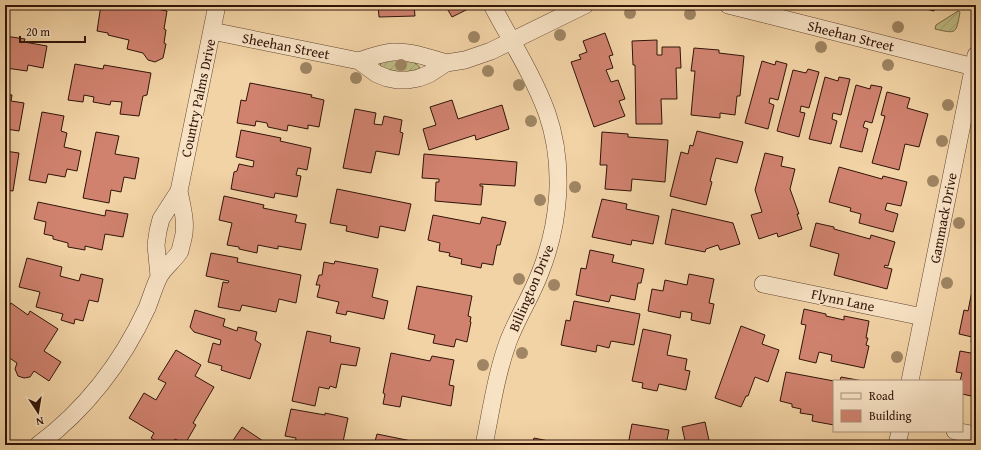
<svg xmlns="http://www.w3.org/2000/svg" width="981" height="450" font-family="'Gentium Book Plus',serif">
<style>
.garden{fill:url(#garden-furrows);stroke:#786846}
.building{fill:#d0826f;stroke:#311408}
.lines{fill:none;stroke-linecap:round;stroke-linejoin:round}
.minor-casing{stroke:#61442f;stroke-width:18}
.minor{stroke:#f7e2c4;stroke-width:17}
.tree{fill:#9f8563}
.labels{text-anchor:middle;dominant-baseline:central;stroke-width:3;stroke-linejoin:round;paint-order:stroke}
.street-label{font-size:14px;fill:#311408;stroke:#f7e2c4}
</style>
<defs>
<pattern id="garden-furrows" width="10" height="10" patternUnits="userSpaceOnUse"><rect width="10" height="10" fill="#bebb83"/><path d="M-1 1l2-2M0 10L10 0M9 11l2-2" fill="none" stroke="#a4a070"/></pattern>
</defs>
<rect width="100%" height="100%" fill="#f2d3a5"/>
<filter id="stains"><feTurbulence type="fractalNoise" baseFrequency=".005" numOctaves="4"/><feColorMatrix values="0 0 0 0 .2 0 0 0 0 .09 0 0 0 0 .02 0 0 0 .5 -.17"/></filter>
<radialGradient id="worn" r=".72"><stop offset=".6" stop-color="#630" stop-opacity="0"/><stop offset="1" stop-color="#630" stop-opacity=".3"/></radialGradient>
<!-- garden -->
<path class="garden" d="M958,11L960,12C956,34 957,34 935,29L936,25Z
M392,60C401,60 415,59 420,68C409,75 390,72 380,66L381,62Z"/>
<!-- building -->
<path class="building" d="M8,5H27L26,9L8,6Z
M101,5H115L141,9L142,6L167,11L164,29L166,30L164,43L166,44L163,58L155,62L148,60L143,53L127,49L129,40L108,35V33L97,31Z
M299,5H315L314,8Z
M378,5H423H414L415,16L379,17Z
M445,5H468L470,8L452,17Z
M918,5H935L934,11L918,7Z
M605,33L613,55L609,56L613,68L606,70L611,82L618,80L625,99L619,101L625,116L594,127L571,62L581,59L579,55L587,52L583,41Z
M5,36L25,39L24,42L47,46L43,68L28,65L27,71L6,68L5,70Z
M657,40V55H662V47H680L681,68H676L677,99H661L662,124H636L635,65H633L632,41Z
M694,48L719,50V53L744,56L740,96H737L735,115L720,113V118L691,115L695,71H691Z
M762,61L775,65L776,61L787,64L778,100L770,98L769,103L774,105L768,129L745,123Z
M75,64L103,69L104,65L151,73L147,95L143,96L139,116L120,114L122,102L111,101L110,105L93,102L94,97L84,95L83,102L68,100Z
M808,69L819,72L809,108L801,106L800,112L805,113L799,137L777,131L793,70L806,73Z
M825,77L838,81L839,77L850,79L841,115L833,113L832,119L837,121L831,144L809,139Z
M250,83L312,95L311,97L324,100L319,127L308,125V129L288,125L287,131L268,127L267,123L256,121L255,126L237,123L241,100L246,101Z
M856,85L870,89L871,85L882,87L872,123L865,121L863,127L868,129L862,152L840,147Z
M887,92L910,98L907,108L928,114L919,147L905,144L899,170L872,163L885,116L881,115Z
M5,94L12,95L11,101L24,103L19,131L6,129L5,131Z
M452,100L458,119L502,105L509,129L476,140L475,135L429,150L423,129L436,125L430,107Z
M355,109L376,113L374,124L382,125L384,116L402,120L400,132L403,133L399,155L376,151L371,173L343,168Z
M42,112L64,116L61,131L67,133L64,147L81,151L77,171L67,169L65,177L48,174L46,183L29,180Z
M241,130L281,138L280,141L311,148L307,170L298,168L296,175L301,176L297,197L275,193L274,198L231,189L234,172L237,171L239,164L253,167L254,161L236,157Z
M697,131L743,142L737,163L716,158L710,181L712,182L706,205L670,196L681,152L688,154L690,145L693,146Z
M96,132L119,136L115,154L139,158L135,179L124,177L121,192L111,190L109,203L83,198Z
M602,132L628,134V137L668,140L665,182L632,179L631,191L605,189L607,165H600Z
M5,151L19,153L13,191L5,190Z
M765,153L783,157L781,166L795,169L790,189L799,214H797L802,229L778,237L777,233L759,239L751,215L762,212L755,190Z
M424,154L517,162L515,186L480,184V186H483L481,205L435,201L436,182H439V179L422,178Z
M839,167L882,179L883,176L907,182L901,206L887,203L885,210L898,214L893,232L859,223L861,214L850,211L851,208L829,202Z
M337,189L411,204L405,231L380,226L378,238L346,231L347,226L330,223Z
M224,196L264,205L263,208L297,215L295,222L306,224L301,250L278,246V249L258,245L257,253L239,249V247L227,245L232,223L219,220Z
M602,199L627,204L626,209L659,216L653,244L632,240L631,245L592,237Z
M38,202L105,216L106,210L128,214L123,237L105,234L102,250L85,246V250L68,247V243L53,239V236L44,234L46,222L34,219Z
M672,209L733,223L740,244L720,250L718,245L706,249L705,252L665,244Z
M433,215L480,224L482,217L506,222L500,245H497L493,265L482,263L481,268L461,264L462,259L449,256L450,253L439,251L440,243L428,240Z
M816,223L834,227V229L870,239L871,235L895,242L888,266L885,265L884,267L892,269L887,289L834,275L839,254L810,246Z
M976,240V253L974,252Z
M590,250L614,255L612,262L644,269L641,283H638L635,300L611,295L609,302L576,295L581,268L586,269Z
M211,253L238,258L237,262L301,275L296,303L279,299L276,312L242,305L240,311L218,307L223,282L228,283L229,281L206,276Z
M27,258L62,267L60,276L79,281L81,274L103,279L98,302L89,300L83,321L75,319L74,324L61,320L63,314L36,307L40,292L19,287Z
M335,261L378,269L372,297L388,301L384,319L347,311L346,315L336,313L339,302L317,297L320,285H316L319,275H322L324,262L334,264Z
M689,274L714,279L709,303L714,304L710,324L691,320L692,313L681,311L680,318L648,311L652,289L663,291L665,280L687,285Z
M417,286L472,296L468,316L471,317L470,322H471L467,342L456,339L454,347L433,343L435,335L408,329Z
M972,291L976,292V343L971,342L972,337L959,334L964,310L968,311Z
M574,301L640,314L634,345L611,341L609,348L597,345L596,352L561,345L566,320L570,321Z
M11,303L28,315L30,311L58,329L44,351L61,362L49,381L34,371L30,377L24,378L18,376L15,369L17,363L5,355V312Z
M804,309L826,314V316L844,320V316L869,321L866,338H868L866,345L869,346L864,368L831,361L832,355L819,352L816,363L799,359L806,325L801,324Z
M195,310L225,319L223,326L237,331L238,327L257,332L255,340L261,344L250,379L221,370L222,366L208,362L213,343L220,345L221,340L194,332L190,327Z
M741,326L765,335L762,344L779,350L768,382L755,377L748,396H746L741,407L715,398Z
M643,329L671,335L667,355L687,359L685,370L690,371L686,390L659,384L657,391L642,388L643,383L632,381Z
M307,331L331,336L330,342L360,348L356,366L341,364L336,388L330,386L329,389L319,387L315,406L292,401Z
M176,350L201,365L195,376L214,387L193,423L196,425L185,444L175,439L172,445H162L151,438L154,433L129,418L144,393L156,400L166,383L158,379Z
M960,351L976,354V397L962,394V381H960L962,373L956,372Z
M391,353L430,361L432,356L454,360L449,385L454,386L451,406L402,396L400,407L383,404L385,394L383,393Z
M786,372L834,381V425L812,421L813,415L800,413L801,409L792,407V404L780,401Z
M841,377L863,381H840Z
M291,409L325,415V413L348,418L343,442L341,441L340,445H284L285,442L295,444L296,438L285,436Z
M705,422L710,445H686L682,427Z
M632,424L669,430L666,445H628Z
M242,427L263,441L260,445H230Z
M377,434L431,445H374Z
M534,438L563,444V441L583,445H532Z
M217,441L222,445H214Z"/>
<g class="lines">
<!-- minor casing -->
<g class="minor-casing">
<path id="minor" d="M728,5L974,67
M212,31L359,61L377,74L387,78L397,80H408L419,78L429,74L446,63L465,60L491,51L585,5
M359,61C370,57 382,53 393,52C411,51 430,58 446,63
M159,276L156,245L158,231L161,219L179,191L217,5
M763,284L923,317
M910,381L976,55
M955,431L976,435
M38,445C85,410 122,362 147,308C151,298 154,287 159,277C164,267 175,260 180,251C181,247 182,242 183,239C187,223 182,207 179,191
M484,445C491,411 496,375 508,342C517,318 531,297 540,273C560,223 565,165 547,113C533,75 511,41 492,5
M897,445L900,431"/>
</g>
<!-- minor -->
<use href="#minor" class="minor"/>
</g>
<!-- trees -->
<g class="tree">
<circle cx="630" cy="13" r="6"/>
<circle cx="690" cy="14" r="6"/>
<circle cx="898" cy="27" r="6"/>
<circle cx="560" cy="35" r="6"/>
<circle cx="474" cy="37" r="6"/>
<circle cx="821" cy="47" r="6"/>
<circle cx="401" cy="65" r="6"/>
<circle cx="888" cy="65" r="6"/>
<circle cx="306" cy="68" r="6"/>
<circle cx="488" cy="71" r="6"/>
<circle cx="356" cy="78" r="6"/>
<circle cx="519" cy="85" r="6"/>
<circle cx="948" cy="105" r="6"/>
<circle cx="531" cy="121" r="6"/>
<circle cx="942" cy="141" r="6"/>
<circle cx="933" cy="181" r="6"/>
<circle cx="575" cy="187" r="6"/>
<circle cx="540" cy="200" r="6"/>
<circle cx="959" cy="223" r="6"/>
<circle cx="519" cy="279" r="6"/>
<circle cx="947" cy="283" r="6"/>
<circle cx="554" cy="285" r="6"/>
<circle cx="522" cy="353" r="6"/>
<circle cx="897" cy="357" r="6"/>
<circle cx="483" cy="365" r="6"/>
</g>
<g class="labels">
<!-- street labels -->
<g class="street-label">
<text transform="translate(851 36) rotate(14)">Sheehan Street</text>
<text transform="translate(286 46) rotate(11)">Sheehan Street</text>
<text transform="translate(198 98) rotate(-78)">Country Palms Drive</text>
<text transform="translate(943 218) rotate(-79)">Gammack Drive</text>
<text transform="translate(531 288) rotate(-67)">Billington Drive</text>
<text transform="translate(843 300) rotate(12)">Flynn Lane</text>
</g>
</g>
<!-- margin -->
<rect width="981" height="450" fill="none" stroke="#f2d3a5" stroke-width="20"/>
<rect x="6" y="6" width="969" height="438" fill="none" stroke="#311408" stroke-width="2"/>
<rect x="10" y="10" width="961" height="430" fill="none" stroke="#311408"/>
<!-- legend -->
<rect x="833" y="380" width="130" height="52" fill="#f7e2c4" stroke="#a89079"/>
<rect x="841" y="393" width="20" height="6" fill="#f7e2c4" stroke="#a89079"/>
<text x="869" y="400" font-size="12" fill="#311408">Road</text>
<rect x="841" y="410" width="20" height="12" fill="#d0826f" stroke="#a89079"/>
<text x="869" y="420" font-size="12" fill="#311408">Building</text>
<!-- north arrow -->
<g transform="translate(38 412) rotate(168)" stroke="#f7e2c4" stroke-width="3" paint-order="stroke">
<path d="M0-3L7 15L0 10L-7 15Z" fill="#311408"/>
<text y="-6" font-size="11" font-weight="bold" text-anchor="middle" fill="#311408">N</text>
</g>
<!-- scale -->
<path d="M20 36v6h65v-6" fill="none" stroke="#311408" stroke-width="2"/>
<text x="26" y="36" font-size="12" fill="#311408" stroke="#f7e2c4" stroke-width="3" paint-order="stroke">20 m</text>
<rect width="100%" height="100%" filter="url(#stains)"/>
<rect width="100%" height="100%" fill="url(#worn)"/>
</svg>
